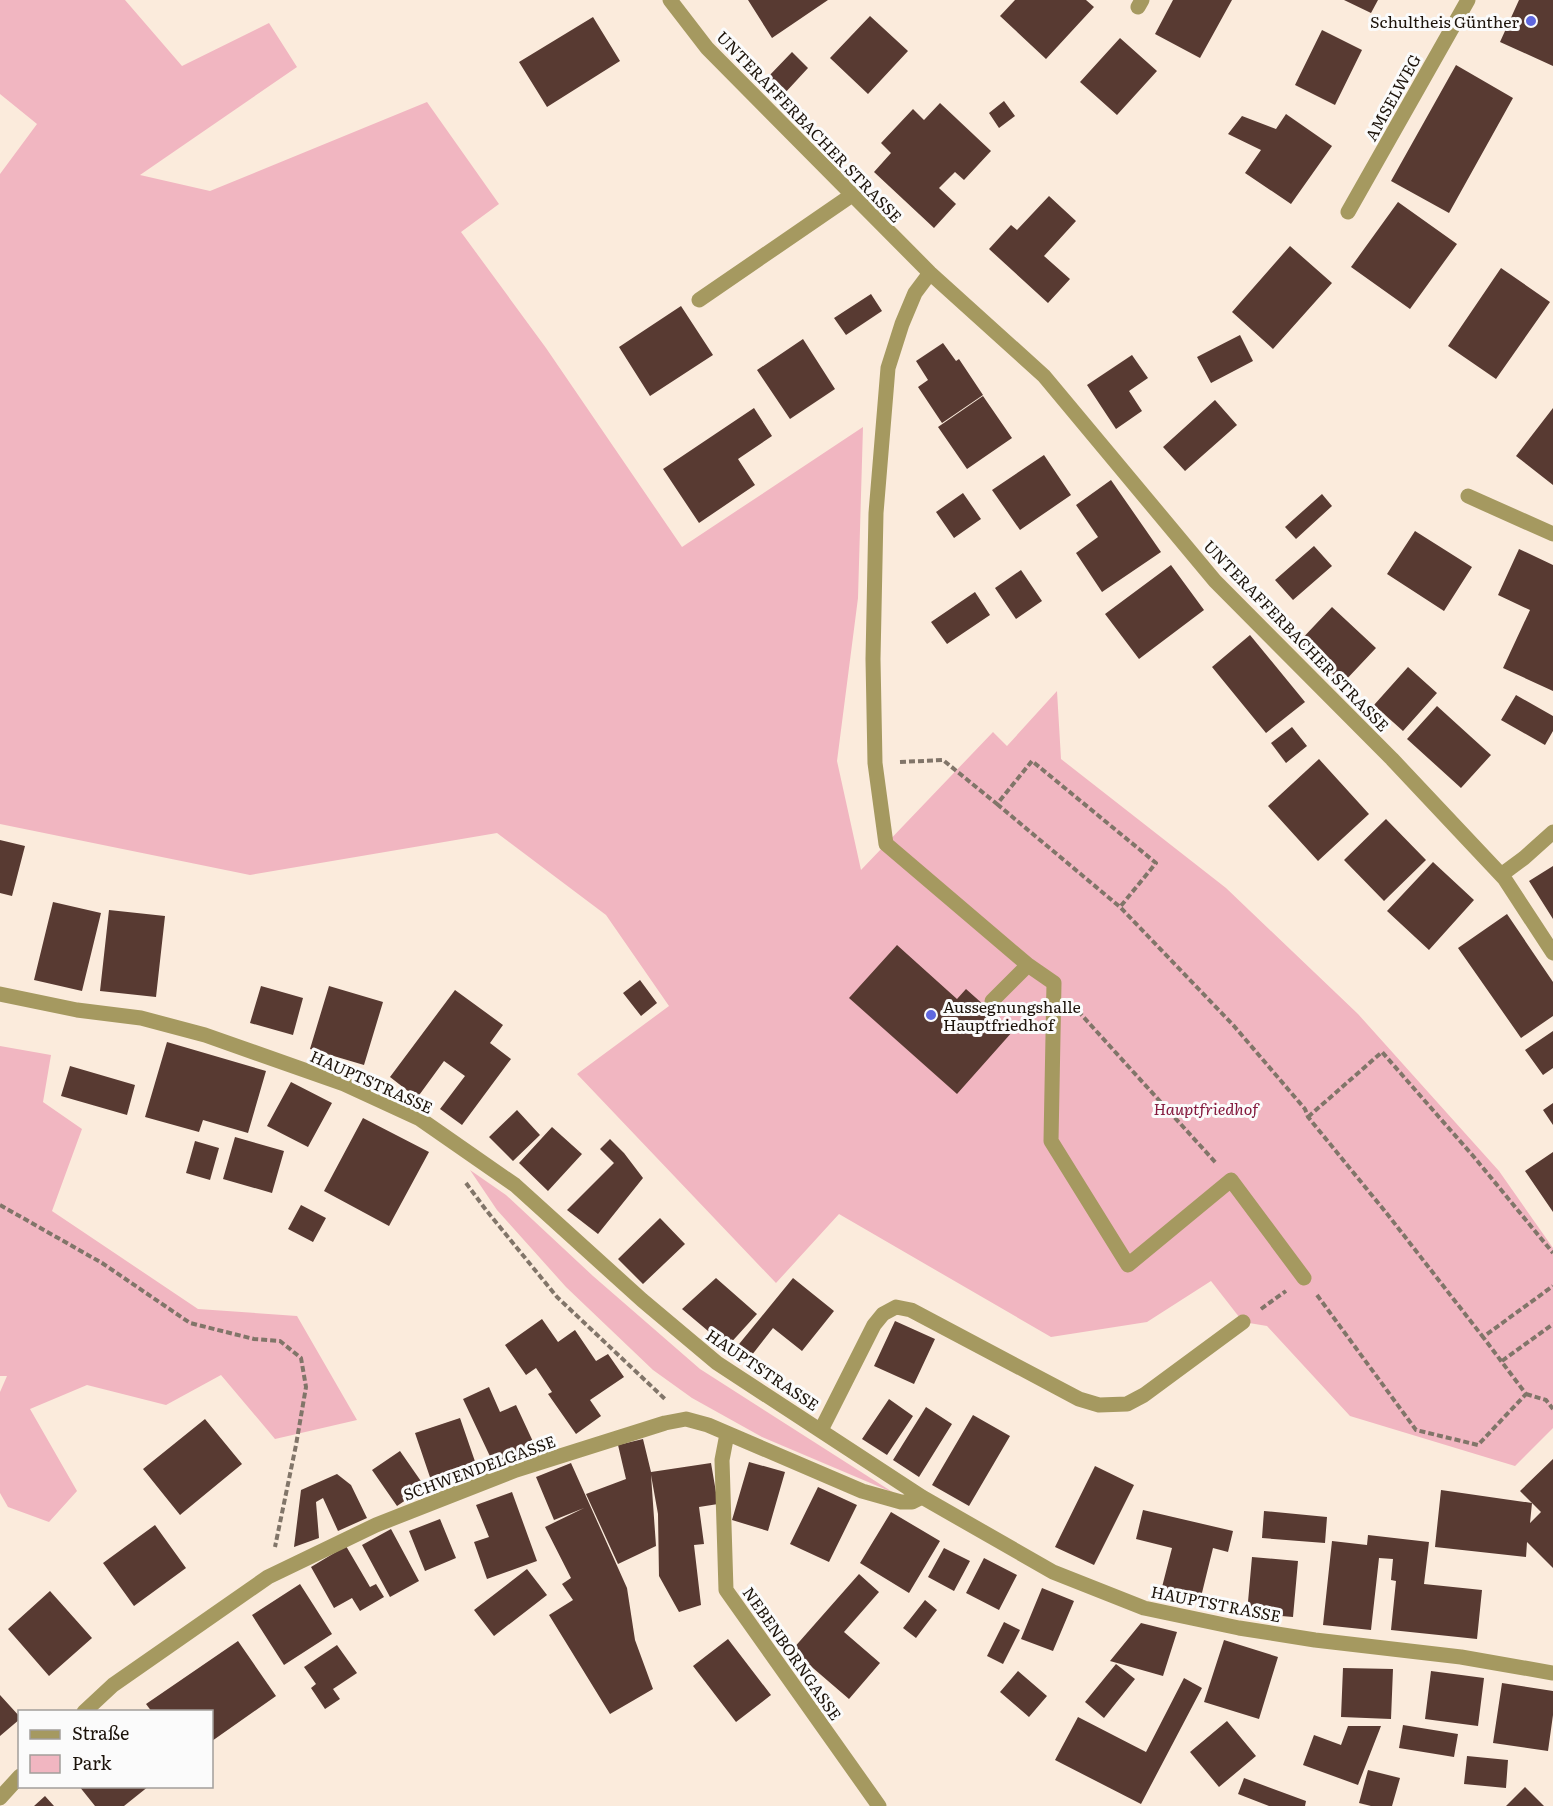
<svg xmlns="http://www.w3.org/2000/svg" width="1553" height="1806" font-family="Literata,serif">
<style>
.green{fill:#f1b6c1}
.building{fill:#583a32}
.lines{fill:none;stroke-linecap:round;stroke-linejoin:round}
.path{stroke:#817569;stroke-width:4;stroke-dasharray:6 3;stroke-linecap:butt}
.minor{stroke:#a59960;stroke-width:15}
.poi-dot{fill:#5f67df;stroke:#fbfbfb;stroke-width:2}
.labels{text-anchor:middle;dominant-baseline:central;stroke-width:6;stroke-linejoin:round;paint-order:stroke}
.poi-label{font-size:16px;fill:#1c130a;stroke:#fbfbfb;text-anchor:end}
.street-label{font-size:16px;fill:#1c130a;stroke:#fbfbfb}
.park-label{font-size:16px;font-style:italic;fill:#84193d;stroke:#fbfbfb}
</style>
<rect width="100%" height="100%" fill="#fbebdc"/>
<!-- green -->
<path class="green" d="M0,0H125L182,66L269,23L297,67L140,175L210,191L427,102L499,204L461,232L546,348L682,547L863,427L858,598L837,761L861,870L993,732L1007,746L1057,691L1061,759L1226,888L1358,1014L1499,1171L1553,1248V1428L1515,1466L1350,1416L1267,1326L1243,1322L1211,1281L1147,1322L1051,1337L839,1214L776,1283L577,1074L669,1006L606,915L497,833L250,875L0,824V174L37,124L0,94Z
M0,1046L51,1055L43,1102L82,1129L52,1211L198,1309L297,1316L357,1420L275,1439L221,1375L166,1405L87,1385L30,1409L77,1491L49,1522L8,1507L0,1493V1392L7,1376H0Z
M470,1170L506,1195L593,1276L700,1369L894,1493L762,1437L692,1398L653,1370L566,1287L497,1210Z"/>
<!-- building -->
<path class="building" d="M748,0H828L772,38Z
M1015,0H1086L1094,7L1046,59L1000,16Z
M1173,0H1232L1200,58L1155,34Z
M1344,0H1378L1371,13Z
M1519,0H1553V66L1500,42Z
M870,16L908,51L868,94L830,58Z
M593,17L620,61L547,107L519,62Z
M1322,30L1362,50L1335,105L1295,85Z
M1120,38L1157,71L1117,115L1080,82Z
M792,52L808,68L784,94L767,78Z
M1456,65L1513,98L1449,213L1391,181Z
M1004,101L1015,116L999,128L989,113Z
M940,103L991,151L964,180L955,172L939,188L956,204L934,228L874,172L891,153L881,143L913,109L924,120Z
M1286,114L1332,146L1291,204L1245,173L1261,150L1228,134L1242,116L1276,129Z
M1049,196L1076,221L1044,256L1070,279L1048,303L989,249L1011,225L1017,230Z
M1398,202L1457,244L1410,309L1351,267Z
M1290,246L1332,283L1273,349L1232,312Z
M1501,268L1550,302L1496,379L1448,346Z
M871,294L882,311L846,335L834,318Z
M681,306L713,355L650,396L619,347Z
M1240,335L1253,361L1211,383L1197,357Z
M803,339L835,389L790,419L757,370Z
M943,343L956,361L959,359L983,395L942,423L918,387L928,380L916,361Z
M1132,355L1148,378L1129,391L1142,411L1116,429L1087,385Z
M983,396L1012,438L967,469L938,427Z
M1215,400L1237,425L1185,471L1163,447Z
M754,408L772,436L738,459L755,485L699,523L663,469Z
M1553,408V485L1516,456Z
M1044,455L1071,495L1020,530L992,490Z
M1111,480L1161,552L1102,592L1076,553L1098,537L1076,505Z
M963,493L981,519L954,538L936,512Z
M1322,494L1332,506L1296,539L1285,527Z
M1415,531L1472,567L1444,611L1387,574Z
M1314,546L1332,566L1293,600L1275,580Z
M1519,549L1553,565V691L1503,668L1530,610L1498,595Z
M1171,565L1204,610L1139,659L1105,614Z
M1021,570L1042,601L1016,619L995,588Z
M975,592L990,615L947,644L931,622Z
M1332,607L1376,648L1343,683L1298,643Z
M1250,635L1305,702L1266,733L1212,667Z
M1408,667L1437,693L1403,731L1374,705Z
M1516,695L1553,716V731L1545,745L1501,720Z
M1437,706L1491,755L1461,788L1407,739Z
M1292,727L1307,746L1286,763L1271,743Z
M1319,759L1369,814L1318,861L1268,806Z
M1386,819L1426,860L1384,901L1344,860Z
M0,840L25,846L12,896L0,893Z
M1433,862L1474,900L1429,950L1387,911Z
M1553,866V919L1529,881Z
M53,902L101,913L82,991L34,980Z
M109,910L165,916L156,997L100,991Z
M1507,914L1553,982V1016L1521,1038L1458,948Z
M897,945L957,999L966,989L1013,1031L957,1094L849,998Z
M640,980L657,1003L641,1016L623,993Z
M261,986L303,998L293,1035L250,1023Z
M329,986L383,1002L364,1065L310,1049Z
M455,990L503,1025L490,1043L511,1059L462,1125L440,1109L465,1076L444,1061L417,1098L390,1077Z
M1553,1031V1068L1543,1075L1525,1050Z
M167,1042L266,1071L248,1133L203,1120L199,1132L145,1117Z
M70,1066L135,1085L127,1115L61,1096Z
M291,1082L332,1103L308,1147L267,1126Z
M1553,1103V1125L1543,1110Z
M517,1110L540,1135L513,1161L489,1137Z
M363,1118L429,1152L389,1226L324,1191Z
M552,1127L582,1154L548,1191L519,1163Z
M235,1137L284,1151L272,1193L223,1179Z
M610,1139L624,1153L643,1178L598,1234L567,1210L614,1163L600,1149Z
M195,1141L219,1148L210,1180L186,1173Z
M1553,1152V1212L1525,1171Z
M301,1205L326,1218L313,1242L288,1229Z
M660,1218L685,1244L643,1284L618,1259Z
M716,1278L757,1314L727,1347L682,1309Z
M793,1278L834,1311L802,1351L773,1328L748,1360L735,1349Z
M542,1319L558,1342L575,1330L596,1361L608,1354L624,1377L590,1400L601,1416L576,1434L548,1394L552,1392L536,1368L526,1375L505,1345Z
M895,1321L935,1339L914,1384L874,1366Z
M489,1387L500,1412L516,1405L536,1448L495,1467L463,1399Z
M889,1399L913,1416L887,1455L862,1439Z
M926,1407L952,1424L919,1477L893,1460Z
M973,1415L1010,1436L969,1506L932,1485Z
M460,1418L479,1473L434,1489L415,1433Z
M205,1419L242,1464L180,1515L143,1469Z
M643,1439L651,1472L711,1463L718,1504L699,1507L704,1544L694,1545L701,1605L679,1612L659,1576L658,1514L651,1475L656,1546L618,1564L586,1494L626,1479L618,1445Z
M400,1451L425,1487L397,1506L372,1470Z
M1553,1459V1568L1527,1542L1526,1557L1435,1547L1441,1490L1532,1503L1530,1523L1541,1512L1520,1491Z
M749,1462L785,1472L768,1531L732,1520Z
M571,1463L627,1588L635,1640L653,1689L610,1714L549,1615L573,1600L562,1584L571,1578L545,1527L584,1508L554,1520L536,1477Z
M1095,1466L1134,1485L1094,1565L1055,1547Z
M337,1474L351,1485L367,1518L338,1531L323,1498L316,1502L319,1538L294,1547L301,1490Z
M818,1487L857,1505L829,1562L790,1544Z
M512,1492L537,1561L487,1579L474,1542L489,1537L476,1505Z
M1143,1510L1233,1531L1228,1552L1213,1548L1200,1601L1161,1591L1172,1548L1136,1539Z
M1264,1511L1327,1517L1325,1543L1262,1538Z
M891,1512L940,1541L909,1593L860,1563Z
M440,1519L456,1558L425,1571L409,1531Z
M155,1525L186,1568L134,1606L103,1563Z
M391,1529L419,1581L390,1597L362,1545Z
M1368,1535L1429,1542L1424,1584L1482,1590L1477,1639L1391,1630L1396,1581L1391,1580L1393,1559L1379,1558L1371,1630L1323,1625L1332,1541L1367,1545Z
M346,1546L370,1587L376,1584L384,1597L360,1611L352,1598L334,1608L311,1567Z
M944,1548L970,1561L954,1591L928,1577Z
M1252,1557L1298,1561L1293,1617L1247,1613Z
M984,1558L1017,1575L999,1610L966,1593Z
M527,1569L547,1595L494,1636L474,1610Z
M859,1574L879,1592L844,1632L880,1663L849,1699L792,1650Z
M300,1584L332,1634L284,1665L252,1615Z
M1042,1588L1074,1601L1053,1651L1021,1639Z
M50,1591L92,1638L49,1676L8,1629Z
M925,1600L937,1610L916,1638L903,1628Z
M1004,1622L1020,1630L1003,1664L987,1656Z
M1141,1623L1177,1632L1163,1676L1110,1661Z
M728,1639L771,1695L736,1722L693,1666Z
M1224,1640L1278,1657L1259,1719L1204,1702Z
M238,1641L276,1696L212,1741V1712H152L146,1704Z
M337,1645L357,1673L333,1689L340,1699L325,1709L311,1688L316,1684L304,1667Z
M1116,1664L1135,1679L1104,1718L1085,1702Z
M1343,1668L1393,1669L1391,1719L1341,1717Z
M1018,1671L1047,1696L1029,1717L1000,1692Z
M1431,1671L1484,1678L1478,1726L1425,1719Z
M1184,1678L1202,1688L1141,1804L1055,1760L1078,1717L1146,1752Z
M1502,1683L1553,1691V1715L1548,1751L1493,1743Z
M0,1695L20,1717V1719L0,1736Z
M1227,1721L1256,1756L1219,1787L1190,1752Z
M1403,1725L1458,1734L1454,1757L1399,1748Z
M1348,1726H1381L1358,1785L1303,1765L1314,1735L1341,1745Z
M1467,1756L1508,1760L1506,1788L1464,1784Z
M1368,1770L1400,1778L1392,1806H1371L1359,1803Z
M1244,1778L1306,1801L1305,1806H1269L1238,1794Z
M79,1786H149L124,1806H95Z
M1525,1787L1544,1806H1506Z
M45,1796L54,1806H34Z"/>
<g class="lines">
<!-- path -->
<path class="path" d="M900,762L943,760L997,804L1032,761L1156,863L1120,907
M997,804L1120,907L1234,1026L1305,1109L1308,1117L1388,1215L1483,1337L1553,1286
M1078,1011L1216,1163
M1308,1117L1382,1052L1474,1157L1553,1253
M466,1183L486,1210L557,1297L666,1400
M0,1205L102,1263L190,1323L254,1339L280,1341L301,1358L306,1387L296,1445L275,1547
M1317,1295L1416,1430L1478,1445L1526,1394L1483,1337
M1261,1309L1286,1291
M1502,1361L1553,1324
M1526,1394L1546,1400L1553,1409"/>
<!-- minor -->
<path class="minor" d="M670,0L707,48L930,273L1044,376L1215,581L1392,759L1504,878L1553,953
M1138,7L1142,0
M1348,212L1468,0
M930,273L915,293L902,324L888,368L876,513L873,659L875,763L886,844L1028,965L1054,983L1051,1141L1128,1265L1231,1180L1304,1278
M699,300L852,195
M1468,496L1553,534
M1501,875L1524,858L1553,832
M0,994L77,1010L141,1018L205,1035L344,1084L420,1119L515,1185L642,1300L717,1363L922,1497L1053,1572L1144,1608L1239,1628L1315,1640L1461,1657L1553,1673
M992,1001L1028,965
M821,1430L874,1325L883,1314L896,1307L911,1310L1079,1399L1099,1405L1127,1404L1144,1395L1243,1322
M727,1434L722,1460L726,1590L879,1806
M84,1712L113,1685L268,1577L376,1525L516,1470L665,1423L686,1419L708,1425L862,1491L901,1502H912L922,1497
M0,1798L20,1776"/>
</g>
<!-- markers -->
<g class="poi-dot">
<circle cx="1531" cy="21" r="6"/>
<circle cx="931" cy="1015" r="6"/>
</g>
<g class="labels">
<!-- poi labels -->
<g class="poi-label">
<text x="1519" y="21">Schultheis Günther</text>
<text x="943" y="1006" text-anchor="start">Aussegnungshalle<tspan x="943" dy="18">Hauptfriedhof</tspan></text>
</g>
<!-- street labels -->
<g class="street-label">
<text transform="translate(1392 97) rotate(-61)">AMSELWEG</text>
<text transform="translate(810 126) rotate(46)">UNTERAFFERBACHER STRASSE</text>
<text transform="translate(1297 635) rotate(46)">UNTERAFFERBACHER STRASSE</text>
<text transform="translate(372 1081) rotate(24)">HAUPTSTRASSE</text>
<text transform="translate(763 1369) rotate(34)">HAUPTSTRASSE</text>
<text transform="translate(479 1467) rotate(-20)">SCHWENDELGASSE</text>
<text transform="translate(1216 1603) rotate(11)">HAUPTSTRASSE</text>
<text transform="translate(793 1653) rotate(55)">NEBENBORNGASSE</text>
</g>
<!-- park labels -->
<g class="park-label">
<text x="1206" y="1108">Hauptfriedhof</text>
</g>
</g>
<!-- legend -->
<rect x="18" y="1710" width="195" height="78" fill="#fbfbfb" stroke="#a29e9b" stroke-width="1.5"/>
<rect x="30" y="1730" width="30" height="9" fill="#a59960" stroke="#a29e9b" stroke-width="1.5"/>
<text x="72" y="1740" font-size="18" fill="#1c130a">Straße</text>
<rect x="30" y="1755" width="30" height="18" fill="#f1b6c1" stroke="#a29e9b" stroke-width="1.5"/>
<text x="72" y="1770" font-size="18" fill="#1c130a">Park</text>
</svg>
